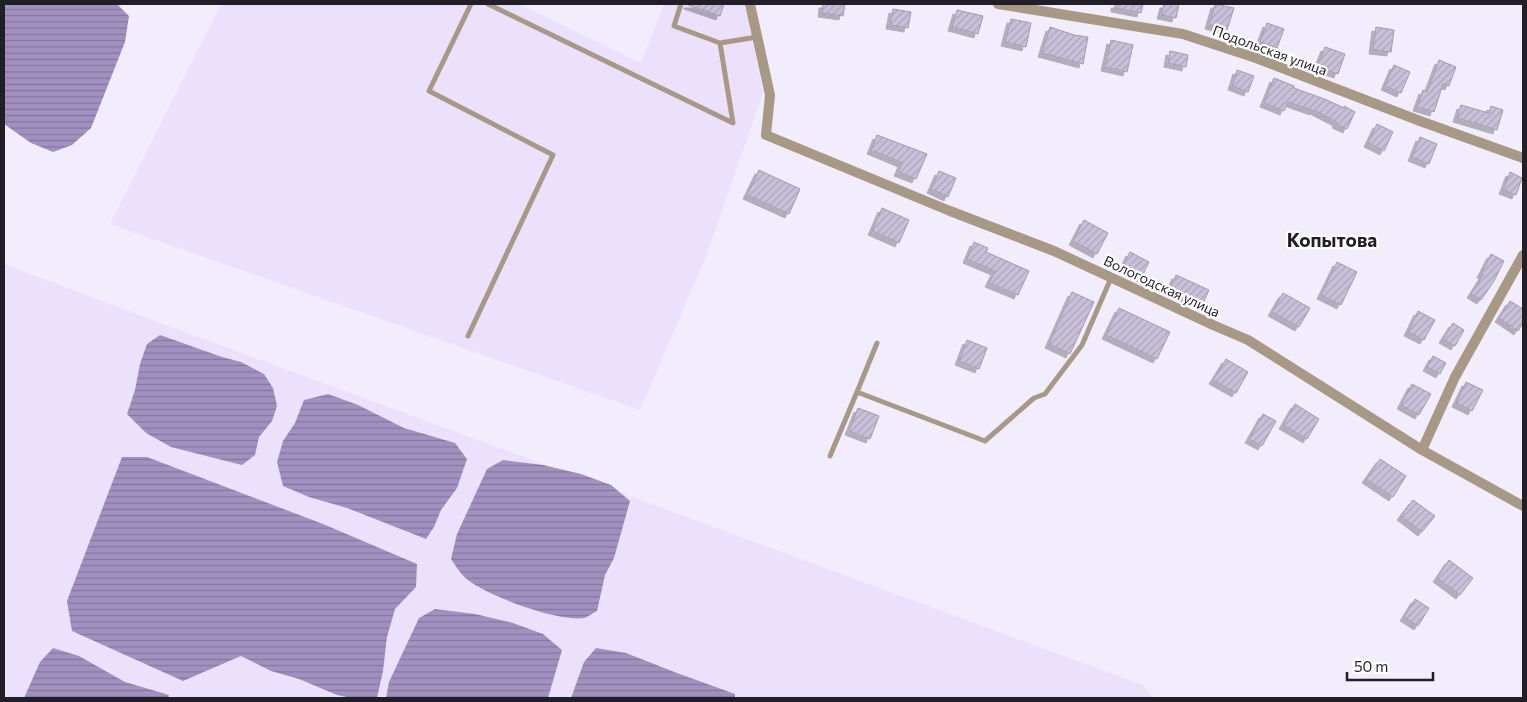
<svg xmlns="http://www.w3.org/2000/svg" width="1527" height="702" font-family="Commissioner,sans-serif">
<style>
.built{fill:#ebe1fd}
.water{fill:url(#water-rules)}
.building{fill:url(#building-hatch);stroke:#a299b2;filter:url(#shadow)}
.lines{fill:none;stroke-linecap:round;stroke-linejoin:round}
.lane{stroke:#a89986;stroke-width:5}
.street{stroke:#a89986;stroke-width:10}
.labels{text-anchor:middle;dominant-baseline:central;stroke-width:4.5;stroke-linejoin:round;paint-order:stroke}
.street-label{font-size:14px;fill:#211e27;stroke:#fff}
.district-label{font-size:19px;font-weight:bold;fill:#211e27;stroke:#fff}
</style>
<defs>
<pattern id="water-rules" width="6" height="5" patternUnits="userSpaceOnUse" patternTransform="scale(1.25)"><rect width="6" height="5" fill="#a291c0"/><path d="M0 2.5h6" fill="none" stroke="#84769c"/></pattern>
<pattern id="building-hatch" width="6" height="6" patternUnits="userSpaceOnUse" patternTransform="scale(1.25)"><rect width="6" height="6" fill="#c8bfd9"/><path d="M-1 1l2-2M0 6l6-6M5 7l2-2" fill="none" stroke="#aca4ba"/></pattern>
<filter id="shadow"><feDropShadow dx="-4" dy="4" stdDeviation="0" flood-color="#0004"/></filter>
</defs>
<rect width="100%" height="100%" fill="#f2edfd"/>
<!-- built -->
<path class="built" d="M221,4H519L641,63L664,4H745L763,93L707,254L640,410L110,224Z
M4,264L163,324L1143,685L1153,698H4Z"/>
<!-- water -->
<path class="water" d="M4,4H117L129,16L125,42L91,128L72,145L53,152L31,143L4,124Z
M160,335L222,357L241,362L264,374L273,388L277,406L272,421L259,437L255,455L242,465L171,447L146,433L127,414L135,390L140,364L147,344Z
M328,394L358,405L404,428L455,443L467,459L457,488L441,510L434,527L426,539L347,508L309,497L283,486L277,462L283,441L295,423L304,400Z
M122,457H147L323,524L417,564L416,587L395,609L387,637L383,671L377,698H352L337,695L299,679L271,671L241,656L183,681L72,631L67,601Z
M503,460L543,465L581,474L611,485L630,501L614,558L605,575L597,611C593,613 588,617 584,618C557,622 488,596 468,580C461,575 456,566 451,559L457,534L487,469Z
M435,609L475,614L513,623L543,634L562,650L548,698H386L389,682L419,618Z
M53,648L79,656L125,682L169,695L168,698H24L40,662Z
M596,648L626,653L677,673L735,694V698H571L584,662Z"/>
<!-- building -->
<path class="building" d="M688,4H724L720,16L688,5Z
M823,4H845L843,16L822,13Z
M1115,4H1143L1141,13L1115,8Z
M1164,4H1179L1176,18L1161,15Z
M1215,4L1234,8L1227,30L1209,25Z
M893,9L911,12L908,28L890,25Z
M957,10L983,16L978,34L952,27Z
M1011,19L1031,23L1026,47L1005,42Z
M1267,23L1284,29L1277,48L1260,42Z
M1050,27L1074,35L1088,37L1083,64L1042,53Z
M1376,27L1394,30L1391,52L1373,50Z
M1111,40L1133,45L1127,72L1105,67Z
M1325,47L1345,54L1338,74L1317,67Z
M1170,51L1188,55L1186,67L1168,63Z
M1439,60L1456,67L1449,86L1443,84L1434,112L1417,107L1423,90L1427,92Z
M1394,65L1410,72L1401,93L1385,86Z
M1237,70L1254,76L1248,92L1232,86Z
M1274,78L1294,86V88L1327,100L1344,108V106L1355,112L1347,129L1336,124L1337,122L1314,110V111L1288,102L1284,111L1264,103Z
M1461,105L1489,113L1491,106L1503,110L1497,130L1457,118Z
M1377,124L1393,132L1384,151L1368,143Z
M877,135L927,154L916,179L898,172L902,163L871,150Z
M1420,137L1437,144L1429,164L1412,157Z
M759,170L800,189L789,214L747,195Z
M939,171L956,178L948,197L931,189Z
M1510,172L1522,178L1516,195L1503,190Z
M882,208L909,220L899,243L872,231Z
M1084,220L1108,233L1097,254L1073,241Z
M974,242L988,248L986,252L1029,271L1018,295L989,283L995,271L967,259Z
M1130,252L1149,262L1141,278L1122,268Z
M1491,254L1504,261L1494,281L1481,300L1471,294L1483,275L1481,274Z
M1337,262L1357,272L1341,305L1321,295Z
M1176,275L1209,290L1202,305L1169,290Z
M1072,292L1094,302L1070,354L1049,344Z
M1283,293L1310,308L1299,327L1272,312Z
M1510,301L1523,309V323L1518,331L1499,318Z
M1119,308L1170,332L1157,359L1106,335Z
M1418,311L1435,320L1424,340L1408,332Z
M1453,323L1464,330L1455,346L1443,339Z
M967,340L987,348L979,369L959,361Z
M1433,356L1446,363L1440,374L1427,367Z
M1226,359L1248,372L1236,393L1213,380Z
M1466,382L1483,390L1472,411L1456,403Z
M1412,384L1431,394L1419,415L1401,405Z
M1295,404L1319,419L1307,439L1283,425Z
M858,408L879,416L870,439L849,431Z
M1263,414L1276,421L1262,446L1249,439Z
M1380,459L1406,476L1393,497L1366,479Z
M1413,500L1435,516L1422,532L1401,516Z
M1449,560L1473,578L1460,595L1437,578Z
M1415,599L1429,608L1418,626L1404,617Z"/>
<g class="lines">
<!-- lane -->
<path class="lane" d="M488,4L733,123L720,43
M681,4L674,26L720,43L757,37
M468,336L553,155L429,91L471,4
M857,392L877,343
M830,456L857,392L985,441L1034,398L1045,394L1082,345L1111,278"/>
<!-- street -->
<path class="street" d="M750,4L770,95L766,135L950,211L1054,251L1213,325L1248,340L1422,450L1523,506
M998,4L1183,34L1256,58L1420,121L1523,158
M1422,450L1455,377L1523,255"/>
</g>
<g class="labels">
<!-- street labels -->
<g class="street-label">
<text transform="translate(1270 50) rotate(20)">Подольская улица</text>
<text transform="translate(1162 286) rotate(25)">Вологодская улица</text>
</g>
<!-- district labels -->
<g class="district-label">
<text x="1332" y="239">Копытова</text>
</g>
</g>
<!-- border -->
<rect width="1527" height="702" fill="none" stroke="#211e27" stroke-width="10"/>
<!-- scale -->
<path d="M1347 672v8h86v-8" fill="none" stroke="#211e27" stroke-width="2.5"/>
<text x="1354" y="672" font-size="15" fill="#211e27" stroke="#ffffff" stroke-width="4" paint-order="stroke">50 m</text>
</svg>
